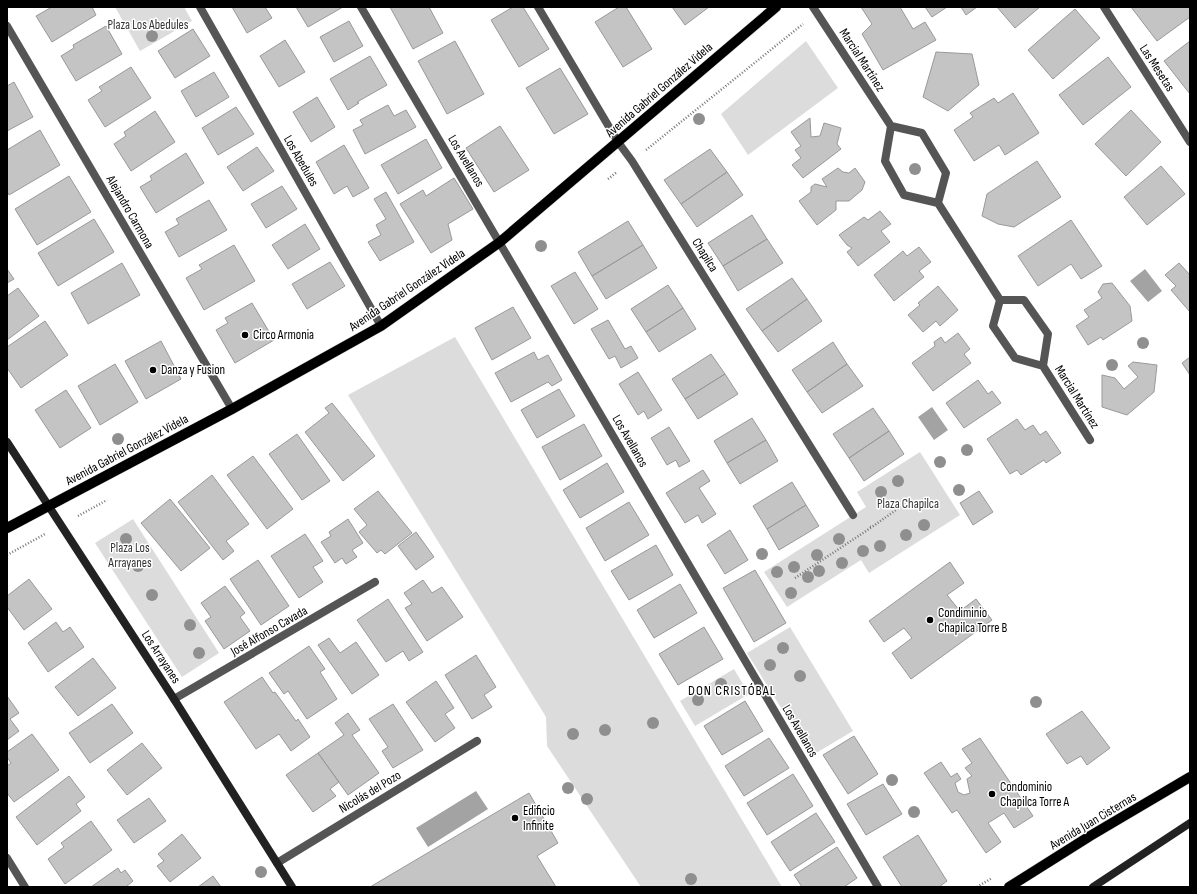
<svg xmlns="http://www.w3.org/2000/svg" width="1197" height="894" font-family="'Sofia Sans Condensed',sans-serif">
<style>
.green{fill:#dcdcdc}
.water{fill:#a3a3a3}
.building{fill:#c4c4c4;stroke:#999}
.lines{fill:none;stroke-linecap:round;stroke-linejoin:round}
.primary-casing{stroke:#dbdbdb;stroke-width:11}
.path{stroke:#777;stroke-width:2.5;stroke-dasharray:1 2;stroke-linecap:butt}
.street{stroke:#555;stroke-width:8}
.secondary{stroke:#222;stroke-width:8}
.primary{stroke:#000;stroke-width:10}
.tree{fill:#8f8f8f}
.poi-dot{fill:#000;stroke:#fff;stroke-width:1.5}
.labels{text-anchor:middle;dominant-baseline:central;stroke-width:3;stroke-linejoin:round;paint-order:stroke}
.park-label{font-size:13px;fill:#333;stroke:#fff}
.street-label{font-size:13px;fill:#000;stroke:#fff}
.poi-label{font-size:13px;fill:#000;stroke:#fff;text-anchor:start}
.neighbourhood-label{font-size:14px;letter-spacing:1px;fill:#000;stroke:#fff}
</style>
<rect width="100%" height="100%" fill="#fff"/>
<!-- green -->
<path class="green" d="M115,7H184L192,21L140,51Z
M806,41L838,88L748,155L721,114Z
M455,337L782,887H641L547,746L546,717L348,395Z
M920,452L960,515L869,573L861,560L787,607L764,572L866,507L857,492Z
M133,519L219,653L182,677L95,543Z
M790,627L853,731L811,756L747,653Z
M734,669L749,694L695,726L680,701Z"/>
<!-- water -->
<path class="water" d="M1145,269L1162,291L1148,302L1130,281Z
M932,407L948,430L934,440L918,417Z
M476,791L488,809L428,847L416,828Z"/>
<!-- building -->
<path class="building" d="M52,7H92L96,15L52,42L36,16Z
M232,7H265L272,18L247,33Z
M296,7H343L308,27Z
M390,7H429L443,33L413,49Z
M513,7H523L549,49L519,67L491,20Z
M619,7H626L652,49L623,67L595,22Z
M672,7H709L685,25Z
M861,7H900L913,29L925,22L936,40L883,70L862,34L872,24Z
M925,7H947L932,17Z
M961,7H977L966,15Z
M997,7H1040L1015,28Z
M1131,7H1190V17L1157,41Z
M1075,9L1100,38L1053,79L1028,50Z
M349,21L363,46L334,62L320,37Z
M106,26L122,54L76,81L61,56L74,48L73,45Z
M193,29L210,56L175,78L158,51Z
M285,40L305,72L279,87L260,56Z
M455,41L484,94L447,114L418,61Z
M1190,41V94L1164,61Z
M936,52L972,54L979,85L948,111L923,97Z
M370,56L387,85L357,102L359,103L348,110L330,79Z
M1108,57L1131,87L1083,125L1059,95Z
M131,67L151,98L105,127L88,100L102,91L99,87Z
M560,68L588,114L554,134L526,88Z
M214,72L229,97L196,117L181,91Z
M14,82L33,117L7,131V86Z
M1013,93L1039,133L1005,155L999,145L974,161L954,130L973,117L970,113L994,98L998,103Z
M317,97L335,127L311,142L293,112Z
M388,105L394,116L406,110L416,127L365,154L353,130L363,125L360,120Z
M236,107L254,134L218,155L202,128Z
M1131,110L1161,142L1126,176L1095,144Z
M155,111L175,142L131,171L114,144L126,136L124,132Z
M810,118L811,137L820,136L824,123L841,128L837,144L841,149L803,178L792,165L801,158L795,150L801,146L791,132Z
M500,126L529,170L494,192L466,148Z
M40,130L60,165L9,195L7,191V150Z
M426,139L442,168L398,194L381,165Z
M344,145L369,188L353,197L347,186L334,194L316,162Z
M257,147L274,171L243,191L227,167Z
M710,149L727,172L681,204L664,180Z
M186,153L204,183L156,213L140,187L152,180L150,176Z
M1037,161L1061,197L1014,227L998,224L982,216L987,194Z
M1161,166L1185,194L1147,225L1124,197Z
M838,168L843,172L849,173L855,168L865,182L862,190L849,201H836V210L817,225L799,201L811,192V187L815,184L827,187L822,179Z
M727,172L743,195L697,227L681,204Z
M69,176L91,212L37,245L15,209Z
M454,178L473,209L448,224L452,240L431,253L400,204L423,190L426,196Z
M282,186L297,209L266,228L251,204Z
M386,192L414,242L380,261L368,242L381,235L376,225L386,219L374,199Z
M209,200L227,230L179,257L165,232L179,224L176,219Z
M880,211L891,224L881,231L890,242L858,266L847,252L852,248L847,245L839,235L864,217L868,220Z
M752,215L767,239L723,266L708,243Z
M94,219L114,252L58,286L38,253Z
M1071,220L1102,266L1081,279L1071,264L1038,286L1018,256Z
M628,221L643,245L592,276L578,252Z
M305,224L320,249L288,269L272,245Z
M767,239L783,263L738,291L723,266Z
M234,245L255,281L204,310L186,278L202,269L199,265Z
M643,245L657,268L606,299L592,276Z
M919,247L931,262L919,271L924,277L894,301L874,275L903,251L907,256Z
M330,262L345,286L307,309L292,284Z
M122,263L140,295L88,324L71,293Z
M1179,263L1190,275V312L1171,290L1176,286L1165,275Z
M7,269L14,279L7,283Z
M575,272L598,309L574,324L551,286Z
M792,278L807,299L762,331L746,309Z
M1112,283L1130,306L1132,321L1103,340L1101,337L1088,345L1076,326L1089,317L1084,310L1102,298L1098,292L1103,284Z
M668,285L683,308L646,332L631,309Z
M938,286L958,310L940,326L936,321L923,332L908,315L920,305L918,303Z
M18,288L39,316L7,340V296Z
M807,299L822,321L778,352L762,331Z
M252,303L274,340L235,363L216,330L228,323L225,318Z
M513,307L531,338L492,360L475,328Z
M683,308L696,329L659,352L646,332Z
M608,320L625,349L631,346L638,358L621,368L615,356L609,359L591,329Z
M45,321L68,355L21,388L7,368V347Z
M958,333L970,349L964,354L971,363L933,391L912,363L935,346L934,342L941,337L945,343Z
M161,341L181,379L146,399L125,361Z
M833,342L847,364L807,392L792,370Z
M534,352L538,360L548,355L562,380L552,386L548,382L511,402L495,373Z
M711,354L725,374L685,399L672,379Z
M1190,357V375L1182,363Z
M1133,362L1157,365L1154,392L1127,415L1102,407V375L1115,378L1124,389L1138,377L1128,366Z
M115,364L138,402L100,425L78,386Z
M847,364L863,386L822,413L807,392Z
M638,372L662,410L648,419L644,411L638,415L619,384Z
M725,374L738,394L698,419L685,399Z
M978,380L988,394L992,391L1001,403L964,428L946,403Z
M559,389L575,416L537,438L521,410Z
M66,390L91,428L60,448L35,410Z
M332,403L375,456L343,481L305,432L329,413L325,408Z
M873,408L889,431L849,458L833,434Z
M752,418L766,440L727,463L714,441Z
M1017,419L1025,430L1033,425L1040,435L1046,431L1061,453L1046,463L1044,460L1021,475L1017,470L1010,474L987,439Z
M584,424L602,456L560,480L542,447Z
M669,427L690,461L679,467L676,460L667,465L651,438Z
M889,431L904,454L864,481L849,458Z
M297,434L330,481L302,500L269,454Z
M766,440L778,461L740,484L727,463Z
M253,456L293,509L267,529L227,475Z
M607,463L624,492L580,518L563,490Z
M703,470L710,481L699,488L716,514L702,523L698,515L685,523L666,493Z
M212,475L249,524L226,541L234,551L223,560L178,502Z
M792,482L806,505L767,529L753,506Z
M378,491L412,533L385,554L381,550L377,553L359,532L367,525L354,509Z
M979,491L993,512L973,525L960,503Z
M170,499L210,548L181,571L141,523Z
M629,502L649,535L605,561L586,528Z
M806,505L819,526L779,550L767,529Z
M348,519L363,543L352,550L357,557L346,564L342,558L335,563L321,542L331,536L329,532Z
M730,530L748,560L725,574L707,545Z
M416,532L434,557L416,570L398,546Z
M305,534L323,561L313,567L323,582L299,598L271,556Z
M656,545L673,575L629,600L611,571Z
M258,560L289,606L261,625L230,579Z
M950,562L964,583L947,595L960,611L976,599L992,620L911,679L892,653L912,638L904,628L884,642L869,621Z
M755,570L786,623L754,642L723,588Z
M29,579L52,609L24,630L7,607V596Z
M423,580L432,593L442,587L463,617L427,641L405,608L412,604L404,593Z
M680,584L697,613L654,638L637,610Z
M225,586L245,613L240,617L250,631L224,649L205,621L211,617L201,603Z
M388,599L423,652L409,661L403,651L386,662L357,620Z
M56,622L63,632L70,627L84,647L48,672L28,643Z
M704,627L723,659L678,685L659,654Z
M329,638L340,653L356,642L379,675L352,694L318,645Z
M309,646L325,669L320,672L337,699L307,719L288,691L284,694L269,673Z
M476,655L496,687L484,695L492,707L472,719L445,675Z
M93,658L116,688L78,716L55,687Z
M262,677L273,693L275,692L296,721L298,719L310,737L291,751L279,734L256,749L224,702Z
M436,681L454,708L445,714L455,728L435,742L406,702Z
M7,696L19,713L10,719L19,731L7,740Z
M745,701L763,731L722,755L704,726Z
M112,704L133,733L90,763L69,733Z
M393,704L423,750L393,768L382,751L388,747L369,719Z
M1082,711L1110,748L1087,765L1081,756L1067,764L1046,734Z
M348,713L360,730L352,735L379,773L348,795L318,753L344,735L335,723Z
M32,734L59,770L14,802L7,793V766L11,763L7,757V752Z
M854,736L878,774L848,794L823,755Z
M769,738L789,768L744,796L725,766Z
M980,738L1033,816L1014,828L1004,813L988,823L1001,842L986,853L957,810L952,813L924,773L941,762L951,777L957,773L961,779L955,783L958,792L964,795L970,793L967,779L972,776L965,768L972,763L962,749Z
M142,743L162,768L127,795L107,770Z
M318,753L339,782L330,789L336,796L313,812L286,775Z
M793,774L813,806L767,835L747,803Z
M69,776L85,797L76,804L81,811L37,845L16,817Z
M883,784L902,814L866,835L847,804Z
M529,793L558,843L537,856L556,887H370Z
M149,798L166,821L134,843L117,820Z
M816,813L835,842L790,871L771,842Z
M91,821L112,850L65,884L48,859L64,847L61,843Z
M182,834L201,858L170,882L157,866L164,861L158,854Z
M918,835L947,881L939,887H902L883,857Z
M837,847L857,878L844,887H802L794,875Z
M118,868L121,873L125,870L133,881L127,886V887H91Z
M213,876L221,887H198Z"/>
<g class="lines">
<!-- primary casing -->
<g class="primary-casing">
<path id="primary" d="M7,528L232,409L381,326L500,242L776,7
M1009,887L1090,836L1190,777"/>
</g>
<!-- path -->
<path class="path" d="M646,150L803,24
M608,179L617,172
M78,516L107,500
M870,527H872L910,500
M7,555L45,534
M795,578L872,527
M977,887L992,878"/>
<!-- street -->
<path class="street" d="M200,7L381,326
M361,7L878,887
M538,7L618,142L632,161L853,515
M813,7L891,126L885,161L904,195L938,203L1000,300L993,326L1015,358L1043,366L1090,440
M1104,7L1190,142
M7,26L232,409
M891,126L922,133L946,173L938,203
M1000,300H1024L1048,334L1043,366
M174,699L375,582
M7,858L25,887
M277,863L477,741"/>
<!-- secondary -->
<path class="secondary" d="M7,442L174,699L292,887
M1093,887L1190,823"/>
<!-- primary -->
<use href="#primary" class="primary"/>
</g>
<!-- trees -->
<g class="tree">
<circle cx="152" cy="36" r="6"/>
<circle cx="699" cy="119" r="6"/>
<circle cx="915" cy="169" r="6"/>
<circle cx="541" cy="246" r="6"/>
<circle cx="1143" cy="343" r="6"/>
<circle cx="1112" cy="365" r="6"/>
<circle cx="118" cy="439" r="6"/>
<circle cx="967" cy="450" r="6"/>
<circle cx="940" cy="462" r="6"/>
<circle cx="898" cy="481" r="6"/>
<circle cx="959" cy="490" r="6"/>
<circle cx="881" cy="492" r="6"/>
<circle cx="924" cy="525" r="6"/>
<circle cx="906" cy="535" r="6"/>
<circle cx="126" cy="539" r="6"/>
<circle cx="839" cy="539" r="6"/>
<circle cx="880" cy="546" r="6"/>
<circle cx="863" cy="551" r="6"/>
<circle cx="762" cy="554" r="6"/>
<circle cx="817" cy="555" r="6"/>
<circle cx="842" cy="563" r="6"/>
<circle cx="138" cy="566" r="6"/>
<circle cx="794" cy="567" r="6"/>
<circle cx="819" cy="571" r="6"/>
<circle cx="777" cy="572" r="6"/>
<circle cx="808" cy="577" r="6"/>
<circle cx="791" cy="593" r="6"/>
<circle cx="152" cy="595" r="6"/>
<circle cx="190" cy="625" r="6"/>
<circle cx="783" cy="648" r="6"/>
<circle cx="199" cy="653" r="6"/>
<circle cx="770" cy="665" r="6"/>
<circle cx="800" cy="676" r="6"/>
<circle cx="721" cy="684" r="6"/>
<circle cx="698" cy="700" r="6"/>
<circle cx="1036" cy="702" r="6"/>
<circle cx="653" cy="723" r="6"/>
<circle cx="605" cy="730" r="6"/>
<circle cx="573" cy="734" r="6"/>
<circle cx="892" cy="780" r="6"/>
<circle cx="568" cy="788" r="6"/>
<circle cx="587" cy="799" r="6"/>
<circle cx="914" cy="812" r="6"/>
<circle cx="261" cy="872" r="6"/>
<circle cx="691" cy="879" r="6"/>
</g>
<!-- markers -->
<g class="poi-dot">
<circle cx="245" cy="335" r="4"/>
<circle cx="153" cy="370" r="4"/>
<circle cx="930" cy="620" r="4"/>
<circle cx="992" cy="794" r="4"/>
<circle cx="515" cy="818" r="4"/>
</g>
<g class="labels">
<!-- park labels -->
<g class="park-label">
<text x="148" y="25">Plaza Los Abedules</text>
<text x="908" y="504">Plaza Chapilca</text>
<text x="130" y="548">Plaza Los<tspan x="130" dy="15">Arrayanes</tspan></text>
</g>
<!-- street labels -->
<g class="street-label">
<text transform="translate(862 60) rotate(57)">Marcial Martínez</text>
<text transform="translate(1157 68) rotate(57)">Las Mesetas</text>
<text transform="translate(659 90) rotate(-41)">Avenida Gabriel González Videla</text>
<text transform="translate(301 161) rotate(60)">Los Abedules</text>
<text transform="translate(466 161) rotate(59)">Los Avellanos</text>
<text transform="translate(130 212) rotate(60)">Alejandro Carmona</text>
<text transform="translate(705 255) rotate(58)">Chapilca</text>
<text transform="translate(407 290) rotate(-34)">Avenida Gabriel González Videla</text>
<text transform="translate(1077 397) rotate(58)">Marcial Martínez</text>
<text transform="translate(630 441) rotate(60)">Los Avellanos</text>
<text transform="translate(127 450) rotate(-28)">Avenida Gabriel González Videla</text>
<text transform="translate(269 631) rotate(-30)">José Alfonso Cavada</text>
<text transform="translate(161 657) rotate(57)">Los Arrayanes</text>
<text transform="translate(800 731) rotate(60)">Los Avellanos</text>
<text transform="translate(370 792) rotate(-31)">Nicolás del Pozo</text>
<text transform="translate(1093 821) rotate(-31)">Avenida Juan Cisternas</text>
</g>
<!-- poi labels -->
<g class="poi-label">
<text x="253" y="335">Circo Armonia</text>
<text x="161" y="370">Danza y Fusion</text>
<text x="938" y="613">Condiminio<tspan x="938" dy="15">Chapilca Torre B</tspan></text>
<text x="1000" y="787">Condominio<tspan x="1000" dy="15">Chapilca Torre A</tspan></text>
<text x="523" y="811">Edificio<tspan x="523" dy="15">Infinite</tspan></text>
</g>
<!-- neighbourhood labels -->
<g class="neighbourhood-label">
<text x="732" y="690">DON CRISTÓBAL</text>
</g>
</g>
<!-- border -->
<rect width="1197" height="894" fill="none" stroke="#000000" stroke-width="16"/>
</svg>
